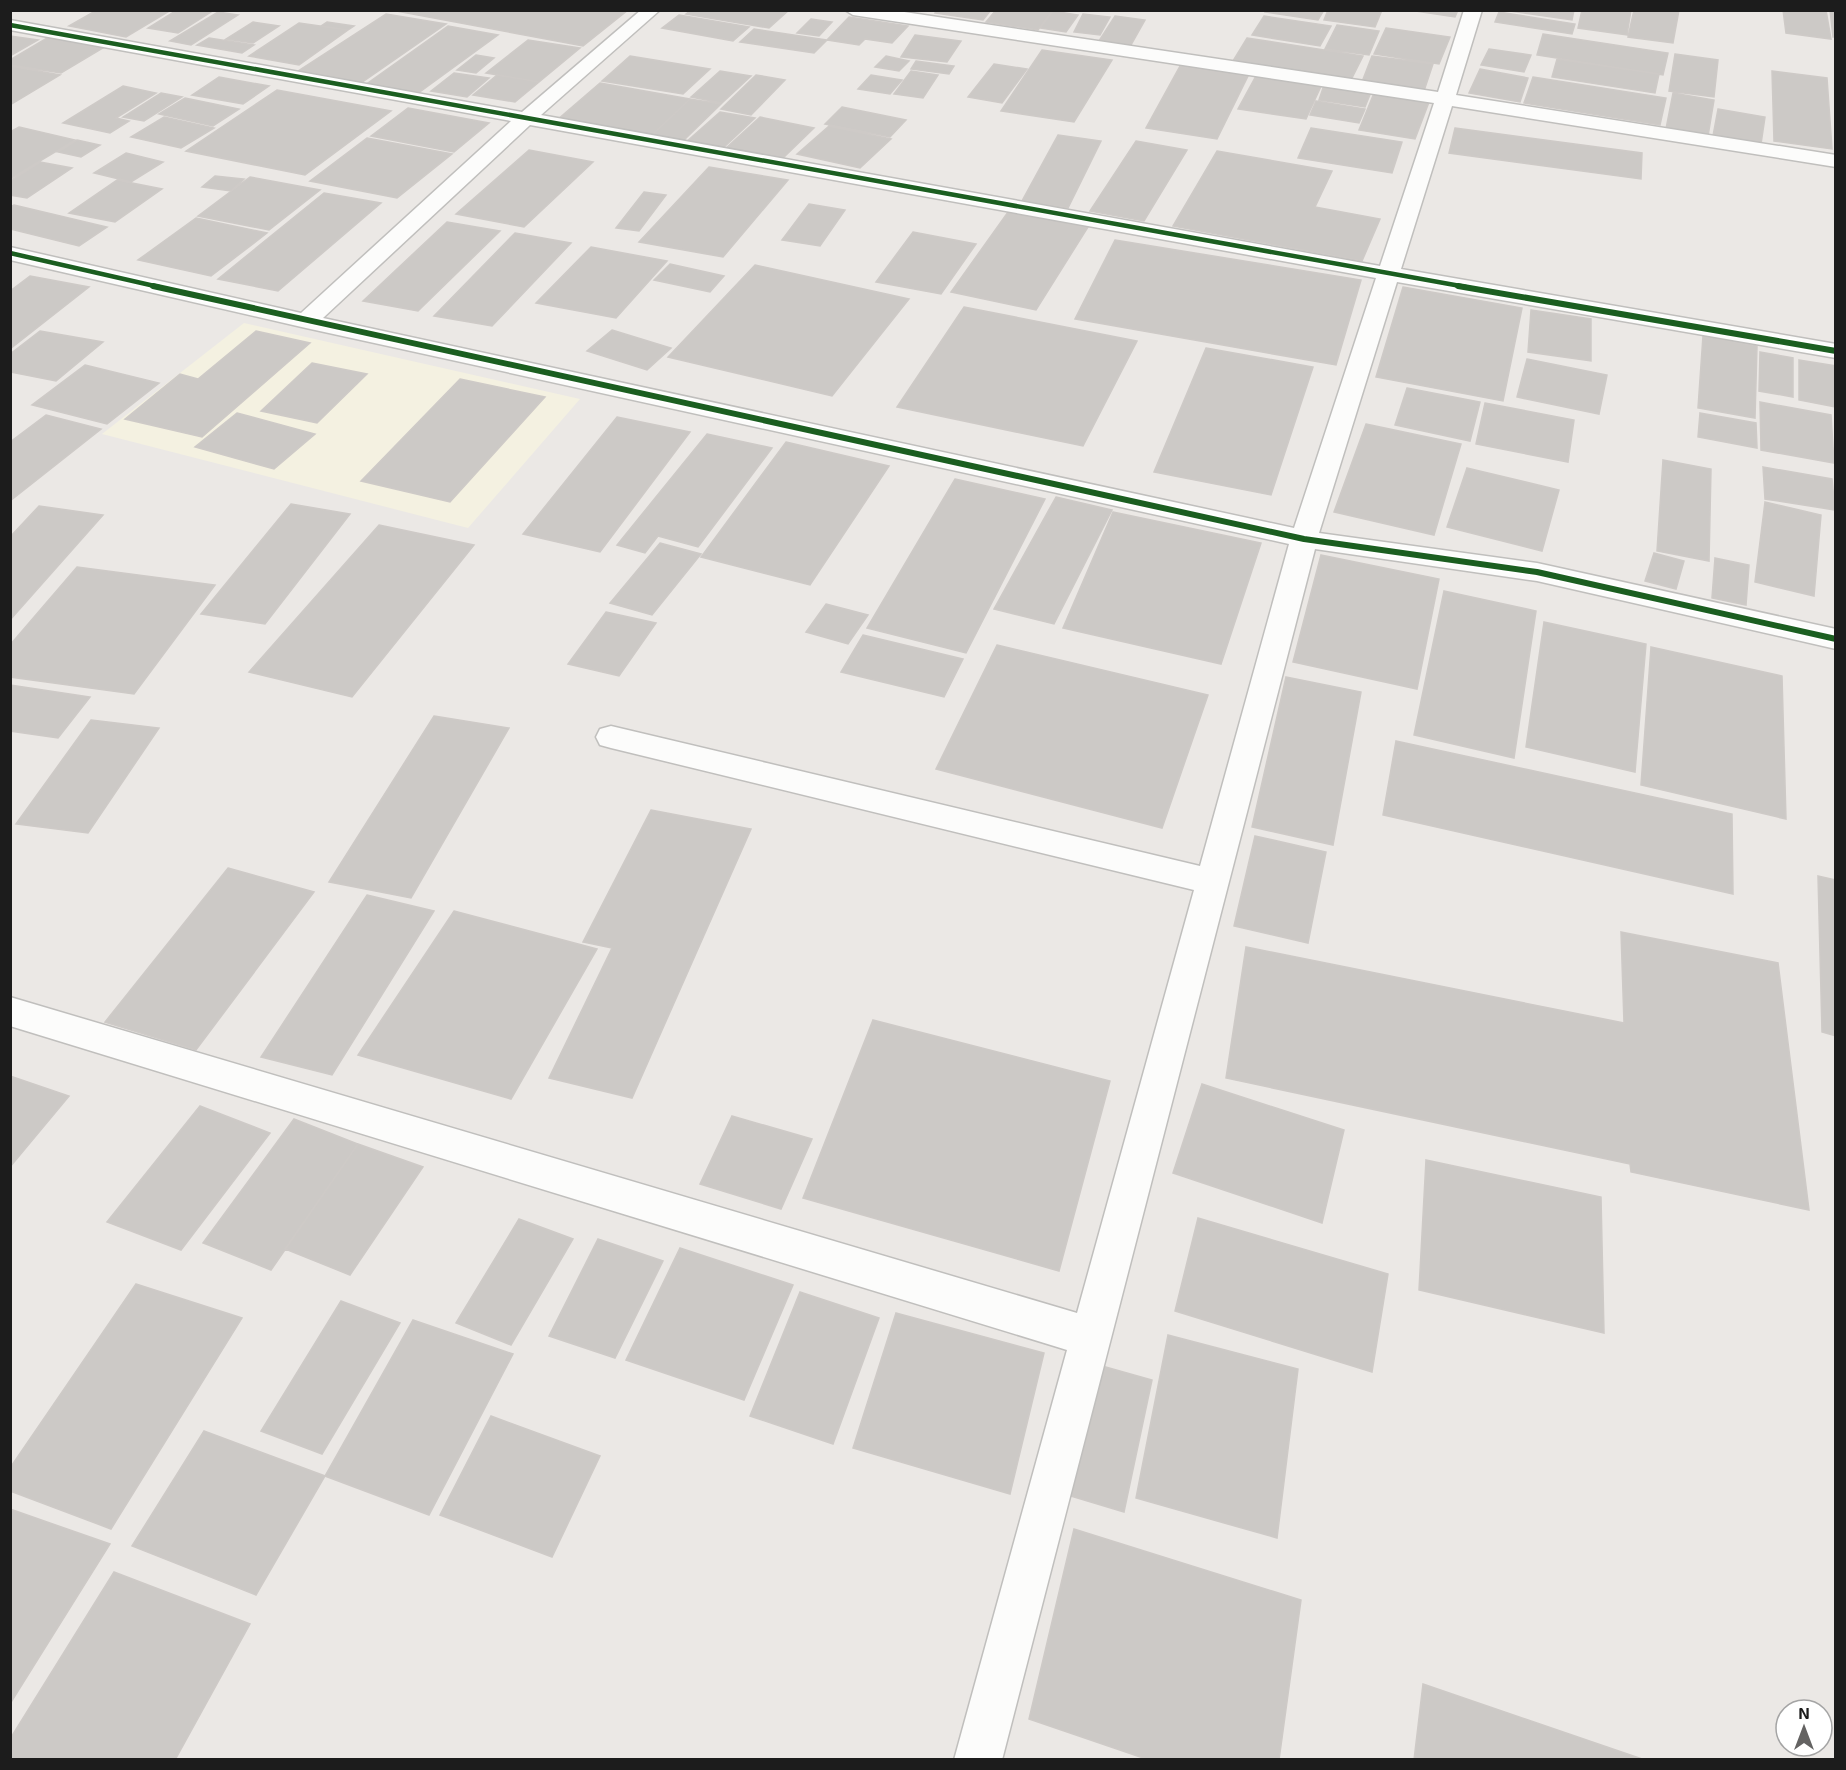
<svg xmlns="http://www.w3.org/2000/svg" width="1846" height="1770" font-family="'Exo 2',sans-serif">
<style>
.education{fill:#f4f1e1}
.building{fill:#ccc9c6;stroke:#cecac7;stroke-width:1.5}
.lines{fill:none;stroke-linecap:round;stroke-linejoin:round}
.street-casing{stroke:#c0bfbd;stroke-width:3}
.street{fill:#fcfcfb;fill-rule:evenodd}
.cycleway-far1-casing{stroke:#fff;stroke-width:7}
.cycleway-casing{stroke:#fff;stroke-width:9}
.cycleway-far1{stroke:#1b5e20;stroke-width:4.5}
.cycleway{stroke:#1b5e20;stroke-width:6}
</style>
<rect width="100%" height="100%" fill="#ebe8e5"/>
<!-- education -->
<path class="education" d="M244,323L580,399L468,528L102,434Z"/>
<!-- building -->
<path class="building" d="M97,10H171L126,37L69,26Z
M177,10H214L178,33L148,28Z
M391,10H628L583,46Z
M691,10H789L769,28L686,14Z
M937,10H991L983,20L935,13Z
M996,10H1053L1038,30L986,22Z
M1266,10H1324L1318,20L1265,12Z
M1328,10H1382L1375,27L1324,20Z
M1409,10H1458L1455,17Z
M1503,10H1574L1572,20Z
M1582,10H1631L1627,35L1578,28Z
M1634,10H1679L1673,43L1628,37Z
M1783,10H1826L1831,39L1786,33Z
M1830,10H1836V37H1833Z
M1053,11L1078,15L1066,32L1040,28Z
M218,12L238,15L191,45L170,41Z
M1499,12L1575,24L1572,34L1495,22Z
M386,14L446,24L361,83L298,71Z
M1083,14L1110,17L1100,35L1074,32Z
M679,15L749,27L733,41L662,28Z
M1115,16L1145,20L1131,45L1099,41Z
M1264,16L1331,26L1320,46L1252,35Z
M849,17L908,26L892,43L865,39L859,45L827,40Z
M811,19L832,22L819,36L797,33Z
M253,22L279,26L253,43L226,39Z
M327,22L354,26L348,30L321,26Z
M299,23L348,30L299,65L249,56Z
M1337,25L1379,31L1369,55L1325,49Z
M448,26L498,35L417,94L365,85Z
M1386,28L1450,37L1439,64L1374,54Z
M754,29L827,40L814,53L740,42Z
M1543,34L1668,53L1663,75L1537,55Z
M915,35L961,41L947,62L901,57Z
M10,36L38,40L10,56Z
M47,38L103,48L61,73L10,65V60Z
M209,38L254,45L242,53L197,45Z
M1247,38L1363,56L1351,80L1233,61Z
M528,40L580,48L539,82L486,73Z
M1489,49L1531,55L1524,72L1481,65Z
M1042,50L1112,60L1074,122L1001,111Z
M1675,54L1718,60L1714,97L1669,91Z
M476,55L494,58L476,73L457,70Z
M630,56L710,69L683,94L602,81Z
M886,56L909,61L899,71L875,67Z
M1372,56L1433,64L1424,91L1362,82Z
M1557,59L1659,74L1655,93L1552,77Z
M916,61L954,66L949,74L911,69Z
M994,64L1027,69L1002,103L968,97Z
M10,66L60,75L10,105Z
M1180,66L1248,76L1217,139L1146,128Z
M1480,69L1528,78L1520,102L1469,93Z
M720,71L751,76L722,103L691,97Z
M911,71L938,75L923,98L894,94Z
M1772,71L1827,78L1832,149L1774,141Z
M454,73L489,78L467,97L431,91Z
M1257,74L1322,84L1306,119L1238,109Z
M497,75L539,82L515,102L473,95Z
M756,75L785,80L751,115L721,109Z
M871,75L902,80L890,94L858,89Z
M219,77L269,86L243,104L192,95Z
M1533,77L1666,98L1660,125L1524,103Z
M600,83L690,99L650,137L557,120Z
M1324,85L1371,92L1365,107L1319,100Z
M123,86L156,93L116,118L129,121L110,133L63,123Z
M277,90L391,111L305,175L186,151Z
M161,93L182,97L144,121L123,117Z
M1374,93L1429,102L1415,139L1359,130Z
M1673,93L1714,100L1708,136L1666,129Z
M185,98L239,109L213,126L159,114Z
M690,99L721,104L682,142L650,137Z
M1316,101L1365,109L1359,123L1310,115Z
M842,107L906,120L890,137L825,124Z
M408,108L489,123L454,152L371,136Z
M1718,109L1765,117L1761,144L1713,136Z
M720,112L755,118L721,150L685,143Z
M164,117L214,128L181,148L131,137Z
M760,117L814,128L781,160L725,149Z
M829,126L891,139L860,168L797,154Z
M19,127L75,140L10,179V132Z
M1311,128L1402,142L1392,173L1298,158Z
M1455,128L1642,153L1641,179L1449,153Z
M1058,135L1101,141L1068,208L1022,201Z
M367,138L452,154L397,198L310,181Z
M77,140L100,145L81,157L58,152Z
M1136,141L1187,150L1144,221L1090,211Z
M529,150L593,162L524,227L456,214Z
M1217,151L1332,171L1315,207L1380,219L1362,261L1173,226Z
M126,153L163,162L131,182L94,173Z
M40,162L72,168L27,198L10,195V181Z
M709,167L788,180L723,257L639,242Z
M215,176L244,179L231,191L202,187Z
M250,177L320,190L269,230L198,216Z
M117,180L162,189L115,222L69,213Z
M644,192L666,195L639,231L616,228Z
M324,193L381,203L278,291L218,279Z
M809,204L845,210L820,246L782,240Z
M14,205L107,227L79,246L10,229V207Z
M1008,212L1088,227L1036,310L951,292Z
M196,218L267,233L211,276L138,260Z
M447,222L500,231L418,311L363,301Z
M913,232L976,244L941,294L876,282Z
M515,233L571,243L492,326L434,316Z
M1115,240L1361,280L1336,365L1075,319Z
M591,247L667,261L616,318L536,303Z
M670,264L724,276L710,292L654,280Z
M755,265L909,299L832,396L668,357Z
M30,276L89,287L10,349V291Z
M1403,287L1522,308L1503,401L1376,377Z
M964,307L1137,341L1083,446L897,407Z
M1531,310L1591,319V361L1528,352Z
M612,330L671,348L647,370L587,351Z
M40,331L103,342L56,381L10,372V354Z
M256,331L310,343L202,437L125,419L180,374L198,379Z
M1703,336L1757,346L1755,418L1698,408Z
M1206,348L1313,367L1271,495L1154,472Z
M1760,352L1793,358V397L1759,391Z
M1527,359L1607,375L1599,414L1517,397Z
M1799,360L1836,366V407L1799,400Z
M312,363L367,374L317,423L261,411Z
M85,365L159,383L107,424L32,405Z
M460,379L545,397L450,502L361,481Z
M1407,388L1480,402L1470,441L1395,425Z
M1760,402L1831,415L1834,463L1761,450Z
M1485,403L1574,420L1568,462L1476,444Z
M237,413L315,434L274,469L195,447Z
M1700,413L1756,423L1757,448L1698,437Z
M46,415L101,429L10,501V442Z
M617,417L690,432L600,552L523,534Z
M1366,424L1461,444L1434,535L1334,512Z
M707,434L772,448L698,547L658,536L645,553L617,545Z
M786,442L889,466L810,585L701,557Z
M1663,460L1711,469L1709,561L1657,551Z
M1763,467L1832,479L1835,510L1765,499Z
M1467,468L1559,490L1542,551L1447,527Z
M955,479L1045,499L966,653L867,628Z
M1056,497L1112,510L1054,624L994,609Z
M1765,502L1821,515L1814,596L1755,582Z
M291,504L350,514L265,624L201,614Z
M39,506L103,515L10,620V537Z
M1113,512L1261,543L1221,664L1063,628Z
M379,525L474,545L352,697L249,672Z
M660,543L701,554L652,615L610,603Z
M1654,553L1684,561L1676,589L1645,581Z
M1321,555L1439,579L1417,689L1293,662Z
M1715,558L1749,565L1746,605L1712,598Z
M77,567L215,585L134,694L10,677V645Z
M1444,591L1536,611L1514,758L1414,735Z
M826,604L868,615L848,644L806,632Z
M606,612L656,623L619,676L568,664Z
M1544,622L1646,644L1635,772L1526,747Z
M863,635L963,659L944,697L841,672Z
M997,645L1208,695L1162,828L936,769Z
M1651,647L1782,676L1786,819L1641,785Z
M1286,677L1361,692L1333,845L1252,827Z
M10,685L90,697L58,738L10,731Z
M434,716L509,728L411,898L329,882Z
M91,720L159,728L88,833L16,824Z
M1396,741L1732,814L1733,894L1383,815Z
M651,810L751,829L632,1098L549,1078L612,948L583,942Z
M1255,836L1326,852L1308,943L1234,926Z
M228,868L314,892L196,1050L105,1022Z
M1818,876L1836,880V1036L1822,1032Z
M367,895L434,911L332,1075L261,1057Z
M454,911L597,949L511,1099L358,1055Z
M1621,932L1778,963L1809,1210L1631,1172L1630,1164L1226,1078L1246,947L1624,1023Z
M873,1020L1110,1081L1059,1271L803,1198Z
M10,1076L69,1096L10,1167Z
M1202,1084L1344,1130L1322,1223L1173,1173Z
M200,1106L270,1133L181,1250L107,1222Z
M732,1116L812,1139L781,1209L700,1184Z
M294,1119L358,1144L271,1270L203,1243Z
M358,1144L423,1167L350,1275L285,1249Z
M1426,1160L1601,1197L1604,1333L1419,1290Z
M1198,1218L1388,1274L1372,1372L1175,1311Z
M519,1219L573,1239L511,1345L456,1323Z
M598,1239L663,1261L615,1358L549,1336Z
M680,1248L793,1285L744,1400L626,1360Z
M136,1284L242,1318L111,1529L10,1491V1468Z
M800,1292L879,1318L833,1444L750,1416Z
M341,1301L400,1323L322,1454L261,1431Z
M896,1313L1044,1353L1010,1494L853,1448Z
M413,1320L513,1354L429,1515L325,1476Z
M1168,1335L1298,1369L1277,1538L1136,1498Z
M1095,1364L1152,1380L1124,1512L1064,1494Z
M491,1416L600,1456L552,1557L440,1515Z
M204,1431L325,1476L256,1595L132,1546Z
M10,1509L110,1544L10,1704Z
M1074,1529L1301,1600L1279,1760H1149L1029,1719Z
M114,1572L250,1624L175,1760H10V1739Z
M1423,1684L1645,1760H1414Z"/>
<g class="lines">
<!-- street casing -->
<g class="street-casing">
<path id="street" d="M641,10H660L541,115L1380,266L1434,103L853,15L845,10H891L1438,92L1464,10H1482L1456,95L1836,155V167L1452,106L1401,269L1836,344V358L1397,282L1319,533L1537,563L1836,629V649L1537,581L1315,549L1002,1760H954L1067,1350L10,1026V997L1077,1313L1194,890L611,748L600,745L596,737L600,729L611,726L1200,866L1289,544L306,328L10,260V247L301,313L511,121L10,30V20L522,112ZM530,125L1376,278L1294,528L323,318Z"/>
</g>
<!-- street -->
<use href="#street" class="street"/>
<!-- cycleway-far1 casing -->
<g class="cycleway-far1-casing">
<path id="cycleway-far1" d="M10,25L1466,287
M10,253L159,287"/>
</g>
<!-- cycleway casing -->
<g class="cycleway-casing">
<path id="cycleway" d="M153,286L1304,539L1537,572L1836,639
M1458,286L1836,351"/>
</g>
<!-- cycleway-far1 -->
<use href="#cycleway-far1" class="cycleway-far1"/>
<!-- cycleway -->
<use href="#cycleway" class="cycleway"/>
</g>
<!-- border -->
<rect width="1846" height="1770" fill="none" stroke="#1c1c1c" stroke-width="24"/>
<!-- north arrow -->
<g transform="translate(1804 1728)"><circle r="28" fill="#ffffff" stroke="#a4a4a4" stroke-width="1.5"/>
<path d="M0-4.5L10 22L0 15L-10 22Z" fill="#646362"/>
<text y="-9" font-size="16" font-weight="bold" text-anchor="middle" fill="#1c1c1c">N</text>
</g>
</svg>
